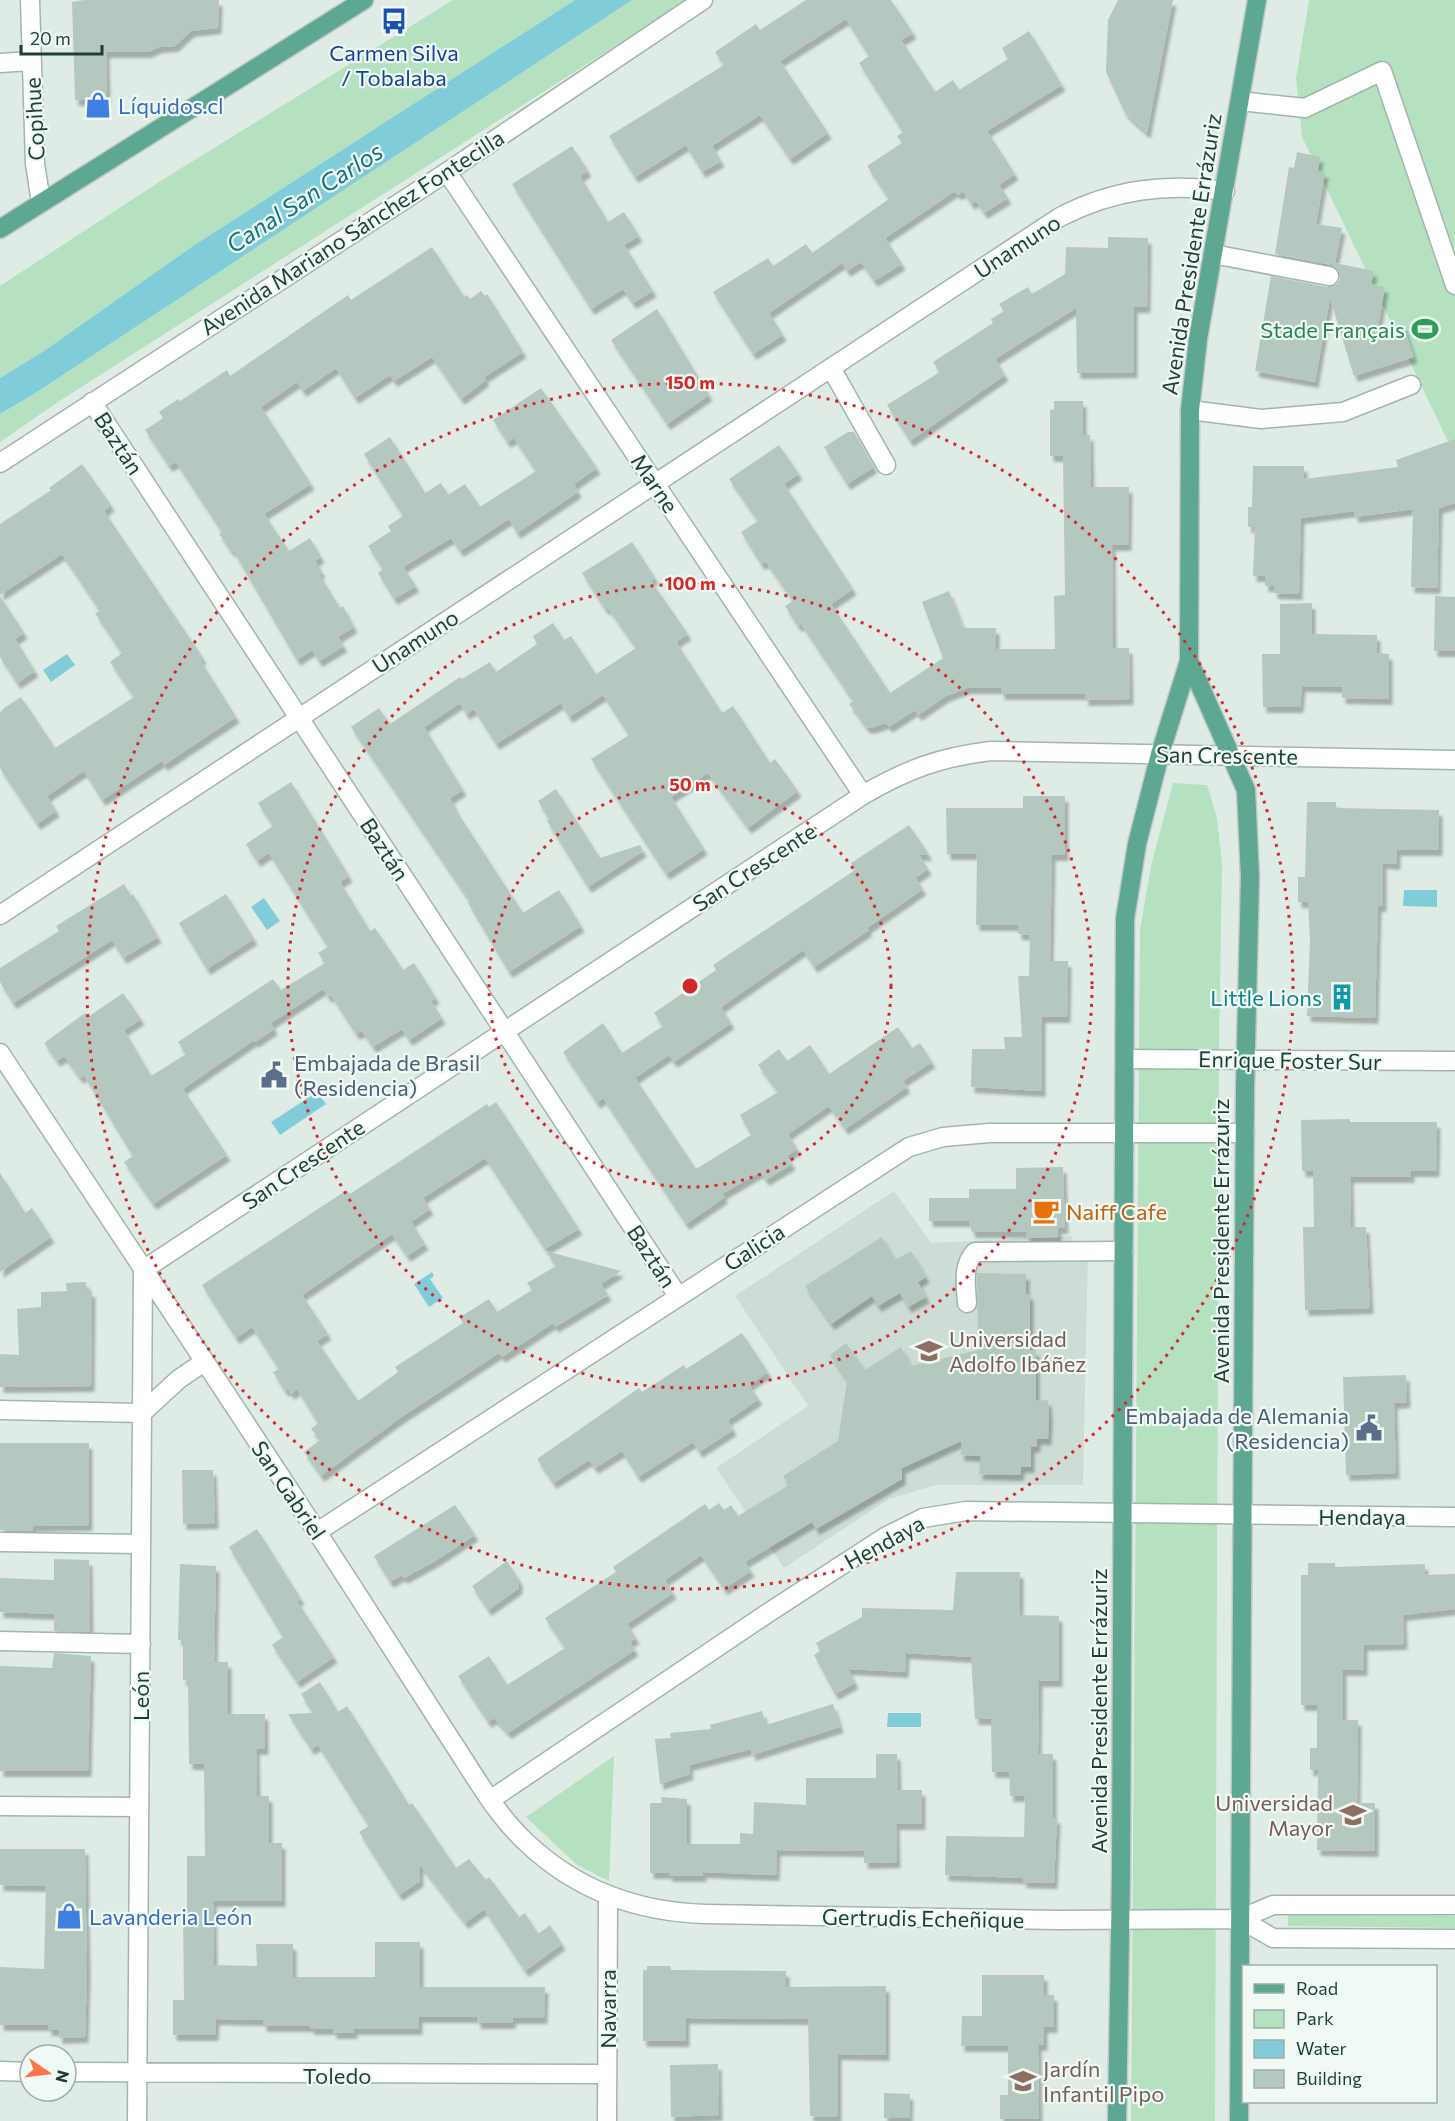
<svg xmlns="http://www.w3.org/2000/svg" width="1455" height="2121" font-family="Commissioner,sans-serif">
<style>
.built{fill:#cddcd5}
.green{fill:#b5e1c0}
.water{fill:#80cdd9}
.building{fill:#b4c8bf;filter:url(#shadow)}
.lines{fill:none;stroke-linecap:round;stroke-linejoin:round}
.minor-casing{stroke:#a1b5ad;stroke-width:21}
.major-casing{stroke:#c0c9c6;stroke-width:21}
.minor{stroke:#fff;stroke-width:18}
.major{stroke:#5ea893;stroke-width:18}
.ring{fill:none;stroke:#d62828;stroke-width:3;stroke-dasharray:3 6}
.labels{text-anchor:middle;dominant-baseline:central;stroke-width:4.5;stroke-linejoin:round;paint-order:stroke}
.transit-label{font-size:22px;fill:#164399;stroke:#f0f9f4}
.shop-label{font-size:22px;fill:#366cbe;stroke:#f0f9f4;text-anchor:start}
.street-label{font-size:22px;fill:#1e3f35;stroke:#f0f9f4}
.leisure-label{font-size:22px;fill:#27864d;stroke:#f0f9f4;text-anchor:end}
.culture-label{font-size:22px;fill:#0d838f;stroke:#f0f9f4;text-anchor:end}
.service-label{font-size:22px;fill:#4e5e75;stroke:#f0f9f4;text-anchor:start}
.food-label{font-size:22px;fill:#c56008;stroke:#f0f9f4;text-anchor:start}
.education-label{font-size:22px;fill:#785e54;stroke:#f0f9f4;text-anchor:start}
.water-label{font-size:24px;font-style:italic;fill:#117282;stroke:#f0f9f4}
.centre{fill:#d62828;stroke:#f0f9f4;stroke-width:3}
.ring-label{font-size:18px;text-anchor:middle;font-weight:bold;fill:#d62828;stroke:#f0f9f4;stroke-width:4.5;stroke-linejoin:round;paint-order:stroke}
</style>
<defs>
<filter id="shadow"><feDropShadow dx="3.5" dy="6" stdDeviation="1.5" flood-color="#0004"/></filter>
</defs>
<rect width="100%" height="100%" fill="#dfece6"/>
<!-- built -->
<path class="built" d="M894,1191L931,1243L1072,1236L1073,1243L1088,1251L1083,1485H936L889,1499L784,1568L716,1468L808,1406L735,1296Z"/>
<!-- green -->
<path class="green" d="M453,0H575L193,246L44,351L0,378V286L159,182Z
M632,0H687L58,402L0,442V414L34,394Z
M1309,0H1455V456L1302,137L1296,78Z
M1173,783L1207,785L1217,818L1222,864L1219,1048L1215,2121H1131L1140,930L1151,866Z
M614,1756L609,1881L577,1865L526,1817Z
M1288,1915L1455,1916V1928L1288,1926Z"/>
<!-- water -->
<path class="water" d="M575,0H632L34,394L0,414V378L44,351L193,246Z
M67,654L75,665L51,682L43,670Z
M1404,890H1437V907L1403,906Z
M264,898L280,921L267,930L251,907Z
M317,1092L326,1104L280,1135L271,1122Z
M432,1272L434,1276L430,1279L443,1298L429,1307L414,1284Z
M888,1713H921V1727H887Z"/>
<!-- building -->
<path class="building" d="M84,0H219L218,28L191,31L175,46L159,47L148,52H106L107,100H75L72,2Z
M806,0H891L913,33L901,40L935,92L953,80L959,90L1008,59L1002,48L1029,31L1062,85L987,131L1015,174L999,185L1008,198L984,213L976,201L971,204L963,191L958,195L955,191L885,238L902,264L874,281L861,262L847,271L842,263L769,313L783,335L753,354L713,292L768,258L773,266L806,244L812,253L889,199L867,166L902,143L897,136L903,132L859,63L869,56L846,19L780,61L828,133L790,159L760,115L712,146L721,161L702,172L686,145L635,177L609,136L724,65L715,52L756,24L760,30Z
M1118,0H1173L1147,133L1125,113L1106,72L1108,20Z
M572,146L588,171L580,176L608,222L624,212L639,236L624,245L653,291L633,303L623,289L591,309L512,184Z
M1297,152L1320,157L1318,171L1325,172L1316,224L1342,228L1335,263L1374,271L1371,284L1385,287L1377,332L1403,324L1414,357L1354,376L1330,298L1315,382L1255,371L1271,276L1327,287L1337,284L1340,279L1339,272L1332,265L1275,254L1289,167L1294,168Z
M1108,237L1148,238L1147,307H1134V372L1077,373L1076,308L995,359L1005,375L910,441L887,405L940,372L933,362L993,323L991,319L1004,311L999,304L1028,287L1032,294L1065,274L1066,247L1108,248Z
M432,247L464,297L467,295L470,299L481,291L485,296L487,294L523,352L484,377L486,380L461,399L432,357L394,381L390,375L355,398L336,368L303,391L297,382L261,407L311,484L264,514L289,551L310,538L321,557L315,561L322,572L319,574L340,608L343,606L354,627L338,637L344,646L319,661L312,650L297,660L233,550L231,551L219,534L222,532L176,462L169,466L145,430L163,418L159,412L178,399L180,401L227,370L230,376L348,295L351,300Z
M657,309L709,395L667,424L611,340Z
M541,388L597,468L574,484L578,492L517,533L509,519L460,551L451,538L403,567L416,586L394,599L378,573L383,569L368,546L391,531L388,526L403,516L364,454L390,437L425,493L441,483L448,495L465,484L480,507L536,471L514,438L507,442L493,420Z
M1054,401H1083V435H1090L1091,487H1129L1128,545H1112L1113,648H1129L1130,699L1085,700V694H1001V688H967L946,696L918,715L915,710L889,727L886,723L871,728L866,727L849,704L853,701L801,624L798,626L785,606L793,601L766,562L761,564L741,532L758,521L729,479L779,445L799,474L784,484L853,589L831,604L890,693L943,658L922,602L949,591L963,628H996V649H1055L1054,596L1065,595L1063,456H1050V410L1054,409Z
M848,432H854L874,467L847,484L824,447Z
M1455,439V503L1439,508L1437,588L1411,587L1413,509L1355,517L1354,511L1301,518L1299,594L1274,593V586H1265V576H1253L1255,527H1248V507H1252L1253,466H1304V479L1398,467L1396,460Z
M82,464L111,505L104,511L203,658L200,660L236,717L164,765L162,761L102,800L84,771L47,796L56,811L37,824L0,768V713L4,708L21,697L55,748L134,697L110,662L122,653L95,613L100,611L62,554L0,595V524L51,490L49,488Z
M632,542L655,578L651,581L688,634L676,642L722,713L733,706L770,763L775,759L798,791L748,828L708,773L671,797L704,849L666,874L591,759L629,735L603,695L569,717L561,703L496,744L474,709L466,714L460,703L424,727L463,790L450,798L457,812L523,913L559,890L581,926L509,972L468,903L470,902L351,727L379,708L390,724L460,677L462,679L490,662L496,672L537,644L533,636L553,623L564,640L571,636L596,674L636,648L608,608L605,609L582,573Z
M0,596L24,633L15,639L35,671L17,683L0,657Z
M1435,596L1455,597V651H1434Z
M1312,603V634L1377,635V653L1389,654V699L1342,698V687L1302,686L1300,707H1263L1262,654H1280V604Z
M291,782L349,876L340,882L370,931L375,928L403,970L414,963L436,998L431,1001L442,1018L409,1040L402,1029L373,1047L362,1031L356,1034L331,995L328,997L323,989L271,1023L274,1029L255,1042L254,1040L183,1089L227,1155L153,1204L124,1162L133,1156L84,1075L80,1078L64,1056L57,1061L44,1043L85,1013L88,1017L123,993L141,1019L124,1030L151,1076L186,1054L178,1042L273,979L281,990L325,963L318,953L328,947L269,853L257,861L246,844L273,826L258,803Z
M556,789L600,858L640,845L643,851L588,887L547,821L549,819L538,801Z
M1023,796H1065V855H1052L1050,961H1068L1067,1017H1042V1091L971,1087L972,1049H1005L1004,1037H1022L1018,976H1029L1030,935L1018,934V925H976L977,854H947L946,808H1023Z
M1307,802H1336V808L1439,810V850H1397V864L1383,863V906H1378L1375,1018L1307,1016L1310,940L1308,902H1298V877H1305Z
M909,825L929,855H919L928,869L915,878L923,889L867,928L869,930L814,967L803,950L721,1007L731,1023L674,1062L669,1055L635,1078L696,1169L751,1135L740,1115L778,1092L758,1065L779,1049L787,1061L810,1045L829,1074L898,1027L912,1048L920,1043L932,1062L903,1081L907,1087L845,1129L829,1106L788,1134L797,1149L787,1156L792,1164L766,1180L760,1172L722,1194L725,1197L686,1224L603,1098L597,1103L563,1052L603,1023L622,1053L663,1026L654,1013L716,970L713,965L855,870L851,863Z
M124,884L131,896L133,894L158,937L123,958L112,940L13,1003L0,982V968L59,931L56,926Z
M226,894L254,939L207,969L179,923Z
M496,1102L579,1229L545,1249L485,1158L423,1198L430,1209L411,1222L425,1244L407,1256L392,1234L302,1295L328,1334L317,1341L358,1401L398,1372L395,1367L463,1323L460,1317L489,1299L497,1312L532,1290L527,1283L556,1266L546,1251L621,1271L601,1284L608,1295L555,1327L553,1323L502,1357L499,1353L400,1418L321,1476L304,1452L320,1440L311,1429L318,1423L297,1389L291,1394L288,1389L285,1391L273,1372L279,1369L252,1327L236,1338L202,1285L347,1190L350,1194L487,1104L489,1107Z
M1350,1119V1122H1437L1436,1171H1411V1177H1350L1351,1227H1366L1370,1308L1305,1310L1303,1227H1314L1313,1171H1302L1301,1120Z
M1063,1167L1065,1228H1058V1237L1026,1238V1232H972L969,1221H929V1198H969V1189H1016V1168Z
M0,1173L25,1213L32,1208L51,1237L0,1272Z
M882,1237L895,1260L911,1251L926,1277L918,1282L926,1297L908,1307L900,1293L878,1306L872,1296L831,1324L805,1286Z
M977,1273L1026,1274V1294H1030V1350H1036V1401L1048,1400L1049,1417L1048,1439H1037V1446L1031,1447V1467H1021L1020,1475L979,1474L981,1456L961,1455V1441L902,1468V1479L816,1529L812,1522L745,1562L751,1571L724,1589L701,1555L665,1580L673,1593L627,1624L636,1638L630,1642L635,1650L508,1733L494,1718L488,1722L458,1676L489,1656L507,1685L565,1648L545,1618L616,1572L613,1567L705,1504L709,1510L719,1503L724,1510L731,1505L738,1516L789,1485L783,1476L838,1441L847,1380L830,1355L846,1343L865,1370L901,1347L911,1366L978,1350Z
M86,1282L87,1291H92L91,1386L0,1387V1354L19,1355L17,1309L41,1307V1292L67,1291L66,1283Z
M742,1333L768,1372L749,1385L759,1399L728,1420L733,1430L699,1452L693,1442L638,1477L622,1451L595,1468L589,1460L553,1483L537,1459L639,1388L642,1392L684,1365L686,1369Z
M1406,1375L1407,1402L1394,1403L1396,1473L1346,1475L1343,1377Z
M0,1443H89V1525L33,1526V1531L0,1530Z
M182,1470H213L215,1523L183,1524Z
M455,1505L475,1535L435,1561L404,1578L402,1575L390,1582L374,1556Z
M257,1529L301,1599L297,1601L334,1657L297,1682L272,1645L283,1637L229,1547Z
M54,1559L89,1560L90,1632L54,1631V1614L0,1612V1578L54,1580Z
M507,1561L519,1580V1588L488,1610L472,1586Z
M1308,1563H1335V1567L1425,1564V1575L1455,1574V1609L1403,1615L1404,1644L1364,1645V1670H1343V1720H1358L1357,1803H1375V1851L1317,1850L1318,1770H1310V1748H1317V1705H1301V1575H1308Z
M180,1564L216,1566L214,1662H228V1714H265V1749H256L257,1796H269V1843H282V1901H213L214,1965L257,1966L256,1944H293V1977H375V1942H420V1987H545L544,2018H513L512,2023H477V2017H419V2029H354V2033H333V2029H311L310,2026H263V2020L216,2019L215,2035H173V2000H184L183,1909H187V1856H205L204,1764H189L188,1680H183V1640H178Z
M956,1572H1020V1615L1059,1616V1681H1039L1038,1754H1053V1818H1057L1054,1883L1023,1882V1878L945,1875L946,1836L1024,1837L1025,1796H1010L1009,1772H992L991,1719H975L971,1657L906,1653L905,1672L848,1669L855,1683L835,1694L814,1655L820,1651L816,1643L862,1617V1608L953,1610Z
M54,1653L91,1656L88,1771H0V1666L52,1668Z
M320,1682L338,1712L347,1706L409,1805L412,1803L456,1868L469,1859L486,1880L489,1877L519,1917L525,1913L538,1934L550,1925L562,1944L525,1971L484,1909L465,1923L420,1865V1881L399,1895L359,1832L369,1826L318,1745L311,1749L288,1714L313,1713L301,1694Z
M833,1704L840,1727L752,1755L751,1749L689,1765L690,1774L660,1784L655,1739L671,1738L670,1733L711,1729L710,1725L762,1711L766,1725Z
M876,1754H897L898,1790H922V1824H896L897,1862L864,1863V1851L777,1850L776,1875L703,1872V1876H669V1873H650V1803H662L661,1797L687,1799V1844H740V1833L753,1834L754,1802L806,1805V1778H876Z
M0,1849H85L87,1976L85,2037L59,2038V2030H48V2025H0V1967L44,1969L46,1886L0,1885Z
M647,1966H670L671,1970L786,1971V1987L886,1986V2055L838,2054V2117L810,2116L808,2019L686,2018V2041H643V1970H647Z
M982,1975H1044V1995H1054V2027H1044V2045H1038L1039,2119H1000V2095H1008V2046H961L962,2016H982Z
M718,2064L719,2115L671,2117L670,2065Z
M884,2093L910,2094L909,2118H884Z"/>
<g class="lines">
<!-- minor casing -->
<g class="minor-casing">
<path id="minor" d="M30,0L35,164L41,202
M0,63L31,61
M1240,101L1305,108L1382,71L1455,285
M447,172L863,795
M1213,254L1329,276
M831,368L886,465
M92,402L678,1296
M1190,410L1261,419L1343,412L1411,385
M0,463L447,172L703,0
M0,915L1060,217C1114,189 1166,183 1225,191
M0,1053C117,1230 235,1405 350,1583C384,1636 418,1689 453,1743C476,1778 497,1816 528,1844C578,1891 638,1912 706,1914L1058,1920L1240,1919L1273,1905H1455
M1125,1059L1455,1061
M967,1303C966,1286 962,1265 975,1252L1124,1251
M0,1410L142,1413L179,1379L204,1362
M317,1532L909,1147L943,1137L989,1133H1245
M0,1542L141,1544
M0,1641L141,1644
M490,1800L771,1611L885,1537L923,1518L966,1511L1455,1517
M0,1806L139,1807
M1240,1919L1273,1938L1455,1939
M0,2071L30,2072
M66,2072L607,2074
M137,2121L143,1270L863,795C907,769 941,757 991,751L1455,760
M607,2121L608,1896"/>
</g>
<!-- major casing -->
<g class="major-casing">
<path id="major" d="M0,229L364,0
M1189,661L1246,790L1250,877L1245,1089L1239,2121
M1117,2121L1121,1874L1125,919L1137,844L1160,754L1189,661L1190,410L1198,339L1257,0"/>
</g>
<!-- minor -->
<use href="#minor" class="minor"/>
<!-- major -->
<use href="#major" class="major"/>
</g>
<!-- distance rings -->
<g class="ring">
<circle cx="690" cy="986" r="201"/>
<circle cx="690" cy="986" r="402"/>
<circle cx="690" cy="986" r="603"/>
</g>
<!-- icons -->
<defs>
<g id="bus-bare" transform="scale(2.07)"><path d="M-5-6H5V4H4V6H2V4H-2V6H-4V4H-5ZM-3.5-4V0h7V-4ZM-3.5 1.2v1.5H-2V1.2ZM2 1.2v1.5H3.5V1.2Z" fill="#1a4fb4" stroke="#f0f9f4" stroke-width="2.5" paint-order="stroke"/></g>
<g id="shop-bare" transform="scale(2.07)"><path d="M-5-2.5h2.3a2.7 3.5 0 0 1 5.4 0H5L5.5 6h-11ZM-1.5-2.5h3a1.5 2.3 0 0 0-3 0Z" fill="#3f7fe0" stroke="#f0f9f4" stroke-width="2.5" paint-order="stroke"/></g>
<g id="stadium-bare" transform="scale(2.07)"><path d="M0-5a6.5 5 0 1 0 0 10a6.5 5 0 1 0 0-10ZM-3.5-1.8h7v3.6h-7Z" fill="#2e9e5b" stroke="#f0f9f4" stroke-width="2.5" paint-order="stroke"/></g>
<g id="building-bare" transform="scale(2.07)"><path d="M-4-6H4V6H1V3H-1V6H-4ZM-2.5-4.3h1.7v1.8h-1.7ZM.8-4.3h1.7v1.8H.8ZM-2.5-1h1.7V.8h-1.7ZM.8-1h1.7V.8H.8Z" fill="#0f9aa8" stroke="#f0f9f4" stroke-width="2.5" paint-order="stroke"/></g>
<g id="civic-bare" transform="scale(2.07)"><path d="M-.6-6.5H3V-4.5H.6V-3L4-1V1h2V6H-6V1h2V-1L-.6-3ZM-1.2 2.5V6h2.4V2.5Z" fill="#5c6f8a" stroke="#f0f9f4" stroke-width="2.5" paint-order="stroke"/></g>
<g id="cafe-bare" transform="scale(2.07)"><path d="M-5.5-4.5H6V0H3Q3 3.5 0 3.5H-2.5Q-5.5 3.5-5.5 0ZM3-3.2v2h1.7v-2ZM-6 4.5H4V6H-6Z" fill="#e8710a" stroke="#f0f9f4" stroke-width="2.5" paint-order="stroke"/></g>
<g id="university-bare" transform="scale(2.07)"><path d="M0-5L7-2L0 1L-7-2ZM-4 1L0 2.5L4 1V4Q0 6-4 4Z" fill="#8d6e63" stroke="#f0f9f4" stroke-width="2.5" paint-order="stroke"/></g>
<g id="school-bare" transform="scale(2.07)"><path d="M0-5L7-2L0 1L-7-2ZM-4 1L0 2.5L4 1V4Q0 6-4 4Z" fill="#8d6e63" stroke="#f0f9f4" stroke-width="2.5" paint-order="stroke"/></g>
</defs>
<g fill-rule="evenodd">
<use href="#bus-bare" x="394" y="21"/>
<use href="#shop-bare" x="98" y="105"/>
<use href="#stadium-bare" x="1425" y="329"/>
<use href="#building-bare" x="1342" y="997"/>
<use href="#civic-bare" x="274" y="1075"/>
<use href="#cafe-bare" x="1046" y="1211"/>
<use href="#university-bare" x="929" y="1351"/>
<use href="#civic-bare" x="1369" y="1428"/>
<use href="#university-bare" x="1353" y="1815"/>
<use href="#shop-bare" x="69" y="1916"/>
<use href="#school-bare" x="1023" y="2081"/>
</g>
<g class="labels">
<!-- transit labels -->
<g class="transit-label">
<text x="394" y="52">Carmen Silva<tspan x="394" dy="25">/ Tobalaba</tspan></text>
</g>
<!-- shop labels -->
<g class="shop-label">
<text x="118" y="105">Líquidos.cl</text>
<text x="89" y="1916">Lavanderia León</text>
</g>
<!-- street labels -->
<g class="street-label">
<text transform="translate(34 119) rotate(-93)">Copihue</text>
<text transform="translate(352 232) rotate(-33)">Avenida Mariano Sánchez Fontecilla</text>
<text transform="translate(1017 246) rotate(-33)">Unamuno</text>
<text transform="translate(1191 254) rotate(-81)">Avenida Presidente Errázuriz</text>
<text transform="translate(119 443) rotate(57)">Baztán</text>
<text transform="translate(655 483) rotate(56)">Marne</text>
<text transform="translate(415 641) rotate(-33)">Unamuno</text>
<text transform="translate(1227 755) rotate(1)">San Crescente</text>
<text transform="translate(385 849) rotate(57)">Baztán</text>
<text transform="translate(754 867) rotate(-33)">San Crescente</text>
<text transform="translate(1290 1060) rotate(1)">Enrique Foster Sur</text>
<text transform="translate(303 1164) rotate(-34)">San Crescente</text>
<text transform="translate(1220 1241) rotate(-90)">Avenida Presidente Errázuriz</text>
<text transform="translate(754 1247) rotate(-33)">Galicia</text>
<text transform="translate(652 1256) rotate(57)">Baztán</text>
<text transform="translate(289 1490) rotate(56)">San Gabriel</text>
<text x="1362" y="1516">Hendaya</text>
<text transform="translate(884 1542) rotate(-29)">Hendaya</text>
<text transform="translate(140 1696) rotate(-90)">León</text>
<text transform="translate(1098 1711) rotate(-90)">Avenida Presidente Errázuriz</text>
<text transform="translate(923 1918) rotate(1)">Gertrudis Echeñique</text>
<text transform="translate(607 2009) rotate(-90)">Navarra</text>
<text x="337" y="2075">Toledo</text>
</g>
<!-- leisure labels -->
<g class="leisure-label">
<text x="1405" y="329">Stade Français</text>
</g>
<!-- culture labels -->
<g class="culture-label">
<text x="1322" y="997">Little Lions</text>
</g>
<!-- service labels -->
<g class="service-label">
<text x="294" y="1062">Embajada de Brasil<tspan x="294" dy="25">(Residencia)</tspan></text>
<text x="1349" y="1415" text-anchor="end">Embajada de Alemania<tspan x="1349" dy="25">(Residencia)</tspan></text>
</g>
<!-- food labels -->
<g class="food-label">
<text x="1066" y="1211">Naiff Cafe</text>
</g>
<!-- education labels -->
<g class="education-label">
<text x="949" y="1338">Universidad<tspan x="949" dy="25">Adolfo Ibáñez</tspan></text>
<text x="1333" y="1802" text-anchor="end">Universidad<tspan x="1333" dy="25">Mayor</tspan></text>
<text x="1043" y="2068">Jardín<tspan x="1043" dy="25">Infantil Pipo</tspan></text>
</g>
<!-- water labels -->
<g class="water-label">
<text transform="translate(304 197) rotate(-33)">Canal San Carlos</text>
</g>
</g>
<circle cx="690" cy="986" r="9" class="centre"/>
<g class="ring-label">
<text x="690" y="389">150 m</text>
<text x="690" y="590">100 m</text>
<text x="690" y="791">50 m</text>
</g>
<!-- legend -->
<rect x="1242" y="1965" width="195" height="138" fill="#f0f9f4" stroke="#9cafa8" stroke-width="1.5"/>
<rect x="1254" y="1984" width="30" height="9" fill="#5ea893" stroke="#9cafa8" stroke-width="1.5"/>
<text x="1296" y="1995" font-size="18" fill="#1e3f35">Road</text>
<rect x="1254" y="2010" width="30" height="18" fill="#b5e1c0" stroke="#9cafa8" stroke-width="1.5"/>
<text x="1296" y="2025" font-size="18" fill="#1e3f35">Park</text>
<rect x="1254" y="2040" width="30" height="18" fill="#80cdd9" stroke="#9cafa8" stroke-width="1.5"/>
<text x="1296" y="2055" font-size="18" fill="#1e3f35">Water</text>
<rect x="1254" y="2070" width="30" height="18" fill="#b4c8bf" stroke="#9cafa8" stroke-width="1.5"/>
<text x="1296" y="2085" font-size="18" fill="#1e3f35">Building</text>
<!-- north arrow -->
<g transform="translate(48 2073) rotate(104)"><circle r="28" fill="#f0f9f4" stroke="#9cafa8" stroke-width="1.5"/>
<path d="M0-4.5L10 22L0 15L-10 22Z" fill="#ff734b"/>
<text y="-9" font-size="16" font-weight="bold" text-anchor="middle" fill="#1e3f35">N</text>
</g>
<!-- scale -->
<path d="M21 45v9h81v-9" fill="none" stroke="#1e3f35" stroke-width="3"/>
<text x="30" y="45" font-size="18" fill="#1e3f35" stroke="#f0f9f4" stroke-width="4.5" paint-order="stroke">20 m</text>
</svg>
